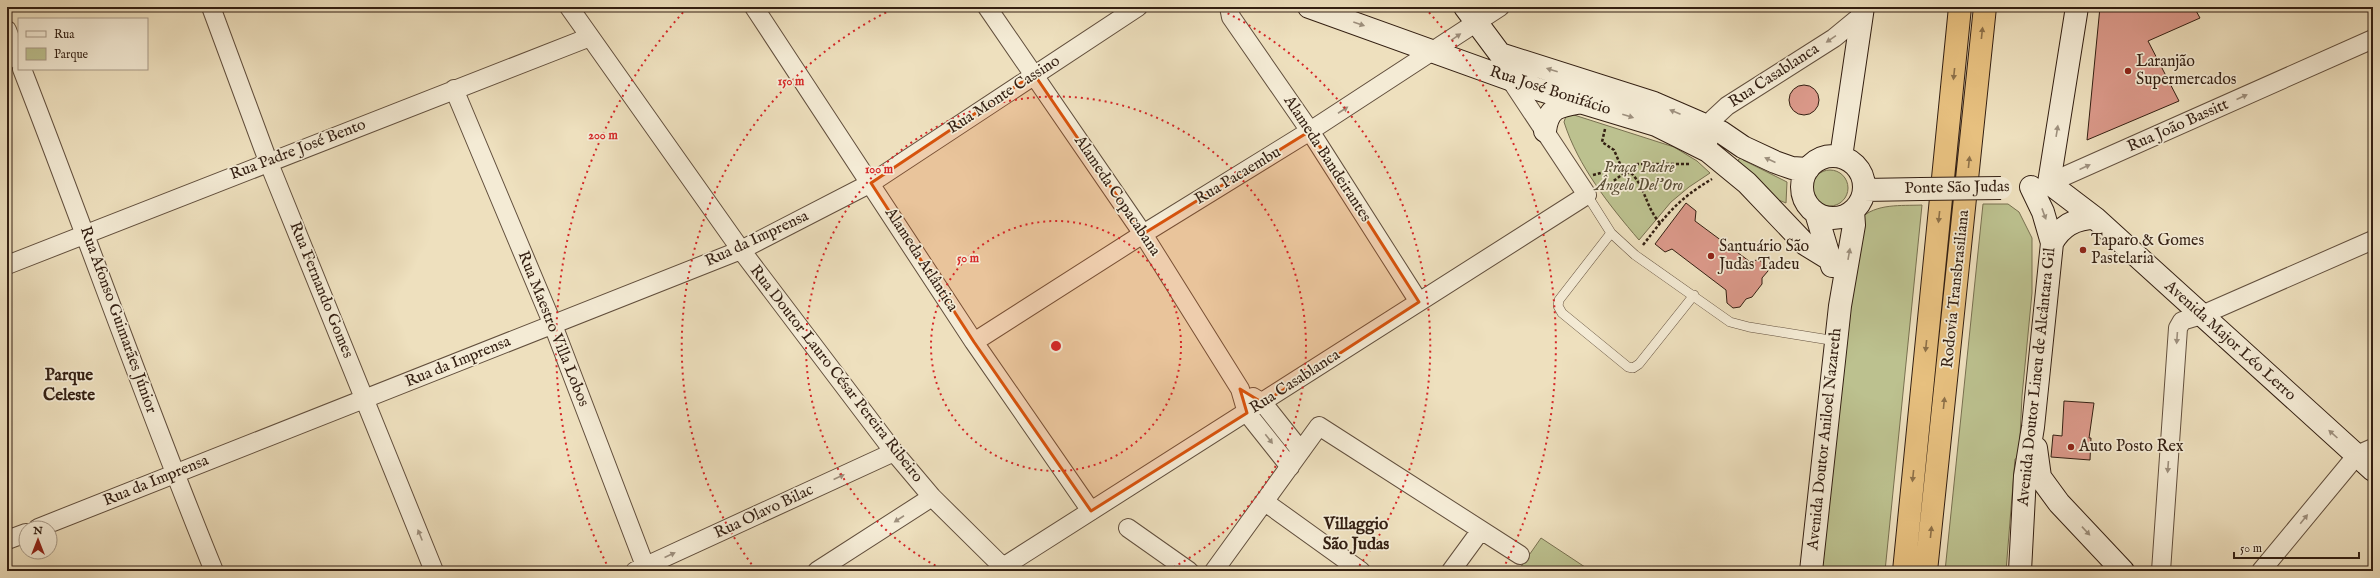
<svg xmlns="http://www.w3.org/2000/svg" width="2380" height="578" font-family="'IM FELL English',serif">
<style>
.green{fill:#bcc18f;stroke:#787050}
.building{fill:#db998a;stroke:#331f12}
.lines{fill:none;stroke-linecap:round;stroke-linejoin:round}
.lane-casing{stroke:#624f3d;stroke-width:10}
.street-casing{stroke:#624f3d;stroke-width:20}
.secondary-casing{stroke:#331f12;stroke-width:24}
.highway-casing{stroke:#331f12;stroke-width:24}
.path{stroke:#331f12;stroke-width:2.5;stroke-dasharray:3 2;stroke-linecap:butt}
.lane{stroke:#f4ebd5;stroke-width:9}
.street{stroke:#f4ebd5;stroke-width:18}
.secondary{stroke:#f4ebd5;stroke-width:22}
.highway{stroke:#e7c07f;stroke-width:22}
.secondary-bridge-casing{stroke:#331f12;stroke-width:24;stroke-linecap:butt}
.secondary-bridge{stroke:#f4ebd5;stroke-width:22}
.oneway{fill:#9d8f7d}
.oneway2{fill:#8d7048}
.marked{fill:#d6530d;fill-opacity:0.2;stroke:#d6530d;stroke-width:3;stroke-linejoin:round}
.ring{fill:none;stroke:#d62828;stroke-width:2;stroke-dasharray:2 4}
.poi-dot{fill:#8f2418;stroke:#f4ebd5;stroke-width:1.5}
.labels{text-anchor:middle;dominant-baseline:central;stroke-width:3.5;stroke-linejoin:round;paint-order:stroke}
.poi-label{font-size:16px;fill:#331f12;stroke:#f4ebd5;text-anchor:start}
.street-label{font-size:16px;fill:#331f12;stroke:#f4ebd5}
.park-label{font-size:16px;font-style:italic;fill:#5c5038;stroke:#f4ebd5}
.neighbourhood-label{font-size:17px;font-weight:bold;fill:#331f12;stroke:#f4ebd5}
.centre{fill:#d62828;stroke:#f4ebd5;stroke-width:2}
.ring-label{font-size:12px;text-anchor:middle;font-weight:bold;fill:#d62828;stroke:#f4ebd5;stroke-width:3.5;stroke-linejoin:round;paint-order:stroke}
</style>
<rect width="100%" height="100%" fill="#eee0be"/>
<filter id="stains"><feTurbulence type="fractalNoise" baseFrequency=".005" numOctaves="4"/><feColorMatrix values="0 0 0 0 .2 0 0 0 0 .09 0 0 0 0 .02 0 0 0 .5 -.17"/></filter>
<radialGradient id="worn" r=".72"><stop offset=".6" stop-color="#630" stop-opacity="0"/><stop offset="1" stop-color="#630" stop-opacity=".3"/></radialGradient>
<!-- green -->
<path class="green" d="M1571,114L1674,147L1697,161L1710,173L1689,187L1671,202L1639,240C1609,205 1578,166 1564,122L1566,116Z
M1741,156L1743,160L1787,182L1786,203L1771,197L1733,168Z
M1812 188a18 18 0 1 1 36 0a18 18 0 1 1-36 0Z
M1983,204H2008L2019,212L2032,238V293L2022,396L2019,458L2015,459L2006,571H1945Z
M1922,205L1885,571H1821L1860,219C1876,203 1901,206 1922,205Z
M1541,538L1591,571H1518Z"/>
<!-- building -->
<path class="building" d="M2100,7H2194L2200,18L2148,41L2179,101L2087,140Z
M1789 100a15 15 0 1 1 30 0a15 15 0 1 1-30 0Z
M1686,203L1696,211L1695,221L1749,261L1759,260L1766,265L1768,271L1762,278V284L1752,297L1746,299L1740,307L1733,308L1727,303L1726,290L1672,249L1665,252L1655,244Z
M2064,401L2094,403L2089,438H2091L2090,460L2051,457L2053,435L2062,436Z"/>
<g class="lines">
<!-- lane casing -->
<g class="lane-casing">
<path id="lane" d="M1587,195L1611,233L1635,255L1730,322L1749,327L1836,341
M1611,233L1559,300L1558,306L1562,313L1628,367L1633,368L1639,364L1694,295"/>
</g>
<!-- street casing -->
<g class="street-casing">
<path id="street" d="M211,7L268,161L434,571
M569,7L741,250L894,452L932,497L1007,571
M754,7L974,342L1091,511
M987,7L1143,234L1240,389L1247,413L1290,467
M1229,7L1231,17L1310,131L1419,302
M7,30L19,61
M22,69C87,236 146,405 214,571
M454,89L553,325L647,571
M1709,140L1713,119L1727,106L1834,38L1862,15
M2049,183L2373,39
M7,265L590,37
M974,342L1143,234L1310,131L1500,7
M1253,397L1263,403L1301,451
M1265,502L1361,571
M38,528L741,250L871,183L1138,7
M1128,528L1189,571
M7,540L26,533
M1003,567L1587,195L1510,79
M635,571L894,452
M817,571L932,497
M1214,571L1319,426L1520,555
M1451,571L1481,530
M2161,571L2178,328L2182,321L2202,315L2373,240
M2261,571L2357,455L2373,448"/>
</g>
<!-- secondary casing -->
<g class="secondary-casing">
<path id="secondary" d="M1309,7L1537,89L1656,125L1708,151L1747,183L1805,244L1831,260
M1465,7L1500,54L1654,103L1721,132L1743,147L1775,162L1792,168L1808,169
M1545,131C1548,106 1560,106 1582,102
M1802 187a31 31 0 1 1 62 0a31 31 0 1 1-62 0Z
M1841,157L1863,7
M2049,183L2095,218L2373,470
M2049,183L2077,7
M1864,190L1921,189
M1816,213L1832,266
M2052,243C2061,226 2075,218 2095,218
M2036,448L2040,477L2059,503L2123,571
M1811,571L1840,306L1854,225L1853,211
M2020,571L2025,476L2033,427L2052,243L2043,212L2031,187"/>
</g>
<!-- highway casing -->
<g class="highway-casing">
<path id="highway" d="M1904,571L1960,7
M1926,571L1985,7"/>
</g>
<!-- path -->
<path class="path" d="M1605,129L1602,142L1614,150L1624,173H1631C1645,186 1646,208 1660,223
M1593,175L1616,169L1623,170L1638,164H1690
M1602,190L1624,173
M1643,245C1667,214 1677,200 1712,179"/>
<!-- lane -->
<use href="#lane" class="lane"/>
<!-- street -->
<use href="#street" class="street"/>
<!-- secondary -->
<use href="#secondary" class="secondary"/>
<!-- highway -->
<use href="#highway" class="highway"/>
<!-- secondary-bridge casing -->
<g class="secondary-bridge-casing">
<path id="secondary-bridge" d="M1921,189L2001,188"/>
</g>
<!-- secondary-bridge -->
<use href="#secondary-bridge" class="secondary-bridge"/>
</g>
<!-- one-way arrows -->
<defs><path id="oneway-solid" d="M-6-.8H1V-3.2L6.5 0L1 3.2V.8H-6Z"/></defs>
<g class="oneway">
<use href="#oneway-solid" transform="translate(1359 24) rotate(19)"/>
<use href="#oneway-solid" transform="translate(1456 37) rotate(-34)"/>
<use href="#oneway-solid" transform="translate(1831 39) rotate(146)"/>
<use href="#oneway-solid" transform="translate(1552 70) rotate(-162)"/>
<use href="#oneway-solid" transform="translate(2242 97) rotate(-24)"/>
<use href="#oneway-solid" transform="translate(1343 110) rotate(-33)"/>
<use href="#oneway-solid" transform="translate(1675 112) rotate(-157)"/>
<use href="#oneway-solid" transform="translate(1628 116) rotate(17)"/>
<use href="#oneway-solid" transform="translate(2057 131) rotate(-81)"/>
<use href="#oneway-solid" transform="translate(1770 160) rotate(-156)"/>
<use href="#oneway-solid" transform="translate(2085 167) rotate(-24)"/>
<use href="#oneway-solid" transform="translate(2044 214) rotate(70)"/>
<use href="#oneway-solid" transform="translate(1849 254) rotate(-80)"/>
<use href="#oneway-solid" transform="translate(2177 338) rotate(94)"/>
<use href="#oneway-solid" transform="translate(2333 434) rotate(-138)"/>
<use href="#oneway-solid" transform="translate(1269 439) rotate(52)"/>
<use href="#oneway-solid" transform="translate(2168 467) rotate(94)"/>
<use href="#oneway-solid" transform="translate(839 477) rotate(-25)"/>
<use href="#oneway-solid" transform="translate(899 519) rotate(147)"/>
<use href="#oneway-solid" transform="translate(2304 519) rotate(-51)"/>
<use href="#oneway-solid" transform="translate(2086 531) rotate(47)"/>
<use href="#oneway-solid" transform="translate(420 535) rotate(-112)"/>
<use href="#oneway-solid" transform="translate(670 555) rotate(-25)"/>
</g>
<g class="oneway2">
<use href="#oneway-solid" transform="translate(1982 33) rotate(-84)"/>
<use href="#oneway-solid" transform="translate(1954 74) rotate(96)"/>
<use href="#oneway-solid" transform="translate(1969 162) rotate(-84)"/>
<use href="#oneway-solid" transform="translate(1939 217) rotate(96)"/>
<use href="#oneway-solid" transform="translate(1926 346) rotate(96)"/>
<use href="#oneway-solid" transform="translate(1944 403) rotate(-84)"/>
<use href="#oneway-solid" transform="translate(1913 476) rotate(96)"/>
<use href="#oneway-solid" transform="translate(1931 532) rotate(-84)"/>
</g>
<!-- marked area -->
<path class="marked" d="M1034,74L1143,234L1310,131L1419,302L1263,403L1240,389L1247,413L1091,511L974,342L871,183Z"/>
<!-- distance rings -->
<g class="ring">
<circle cx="1056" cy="346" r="125"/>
<path d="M946 571A250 250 0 1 1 1166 571"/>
<path d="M755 569A375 375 0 0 1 895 8M1217 8A375 375 0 0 1 1357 569"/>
<path d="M609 569A500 500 0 0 1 687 8M1425 8A500 500 0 0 1 1503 569"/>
</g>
<!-- markers -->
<g class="poi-dot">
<circle cx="2128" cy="71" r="4"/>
<circle cx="2083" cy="250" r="4"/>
<circle cx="1711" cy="256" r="4"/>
<circle cx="2071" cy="447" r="4"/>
</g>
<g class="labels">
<!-- poi labels -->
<g class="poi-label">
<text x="2136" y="62">Laranjão<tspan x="2136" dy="18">Supermercados</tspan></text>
<text x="2091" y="241">Taparo &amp; Gomes<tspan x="2091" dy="18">Pastelaria</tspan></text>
<text x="1719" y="247">Santuário São<tspan x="1719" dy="18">Judas Tadeu</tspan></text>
<text x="2079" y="447">Auto Posto Rex</text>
</g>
<!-- street labels -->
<g class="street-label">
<text transform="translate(1774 76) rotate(-33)">Rua Casablanca</text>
<text transform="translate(1550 91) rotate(18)">Rua José Bonifácio</text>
<text transform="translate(1004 95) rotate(-33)">Rua Monte Cassino</text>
<text transform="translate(2178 126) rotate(-24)">Rua João Bassitt</text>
<text transform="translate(298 150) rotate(-21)">Rua Padre José Bento</text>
<text transform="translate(1327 159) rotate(57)">Alameda Bandeirantes</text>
<text transform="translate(1238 176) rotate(-31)">Rua Pacaembu</text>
<text transform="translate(1957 188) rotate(-1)">Ponte São Judas</text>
<text transform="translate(1117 196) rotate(56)">Alameda Copacabana</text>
<text transform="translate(757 239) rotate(-25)">Rua da Imprensa</text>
<text transform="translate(921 260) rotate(57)">Alameda Atlântica</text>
<text transform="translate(1956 289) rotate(-84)">Rodovia Transbrasiliana</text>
<text transform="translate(321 290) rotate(68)">Rua Fernando Gomes</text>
<text transform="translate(118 320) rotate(70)">Rua Afonso Guimarães Júnior</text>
<text transform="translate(553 329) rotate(68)">Rua Maestro Villa Lobos</text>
<text transform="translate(2230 341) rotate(42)">Avenida Major Léo Lerro</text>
<text transform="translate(458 362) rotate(-22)">Rua da Imprensa</text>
<text transform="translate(836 374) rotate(52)">Rua Doutor Lauro César Pereira Ribeiro</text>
<text transform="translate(2037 377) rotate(-84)">Avenida Doutor Lineu de Alcântara Gil</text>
<text transform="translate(1295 382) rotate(-33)">Rua Casablanca</text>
<text transform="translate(1825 439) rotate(-84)">Avenida Doutor Aniloel Nazareth</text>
<text transform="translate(156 481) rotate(-22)">Rua da Imprensa</text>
<text transform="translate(764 512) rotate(-25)">Rua Olavo Bilac</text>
</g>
<!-- park labels -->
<g class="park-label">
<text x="1639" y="168">Praça Padre<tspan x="1639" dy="18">Ângelo Del'Oro</tspan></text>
</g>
<!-- neighbourhood labels -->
<g class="neighbourhood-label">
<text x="69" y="375">Parque<tspan x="69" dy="20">Celeste</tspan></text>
<text x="1356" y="524">Villaggio<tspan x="1356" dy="20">São Judas</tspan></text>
</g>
</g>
<circle cx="1056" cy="346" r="6" class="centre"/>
<g class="ring-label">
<text x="791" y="85">150 m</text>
<text x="603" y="139">200 m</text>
<text x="879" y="173">100 m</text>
<text x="968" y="262">50 m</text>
</g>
<!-- margin -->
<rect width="2380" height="578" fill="none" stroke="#eee0be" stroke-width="24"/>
<rect x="8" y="8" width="2364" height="562" fill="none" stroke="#331f12" stroke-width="2"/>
<rect x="12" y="12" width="2356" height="554" fill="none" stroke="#331f12"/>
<!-- legend -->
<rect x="18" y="18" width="130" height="52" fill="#f4ebd5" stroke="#a79987"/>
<rect x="26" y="31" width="20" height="6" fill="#f4ebd5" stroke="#a79987"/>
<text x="54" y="38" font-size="12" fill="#331f12">Rua</text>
<rect x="26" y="48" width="20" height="12" fill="#bcc18f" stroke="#a79987"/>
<text x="54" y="58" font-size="12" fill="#331f12">Parque</text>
<!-- north arrow -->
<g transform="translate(38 540)"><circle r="19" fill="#f4ebd5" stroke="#a79987"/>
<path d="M0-3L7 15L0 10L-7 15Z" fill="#8f2418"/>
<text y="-6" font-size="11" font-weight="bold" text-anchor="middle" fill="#331f12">N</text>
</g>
<!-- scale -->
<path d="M2234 552v6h125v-6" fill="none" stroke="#331f12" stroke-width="2"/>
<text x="2240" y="552" font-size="12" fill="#331f12" stroke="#f4ebd5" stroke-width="3" paint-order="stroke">50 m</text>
<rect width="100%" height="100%" filter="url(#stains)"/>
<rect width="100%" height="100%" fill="url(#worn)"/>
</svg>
